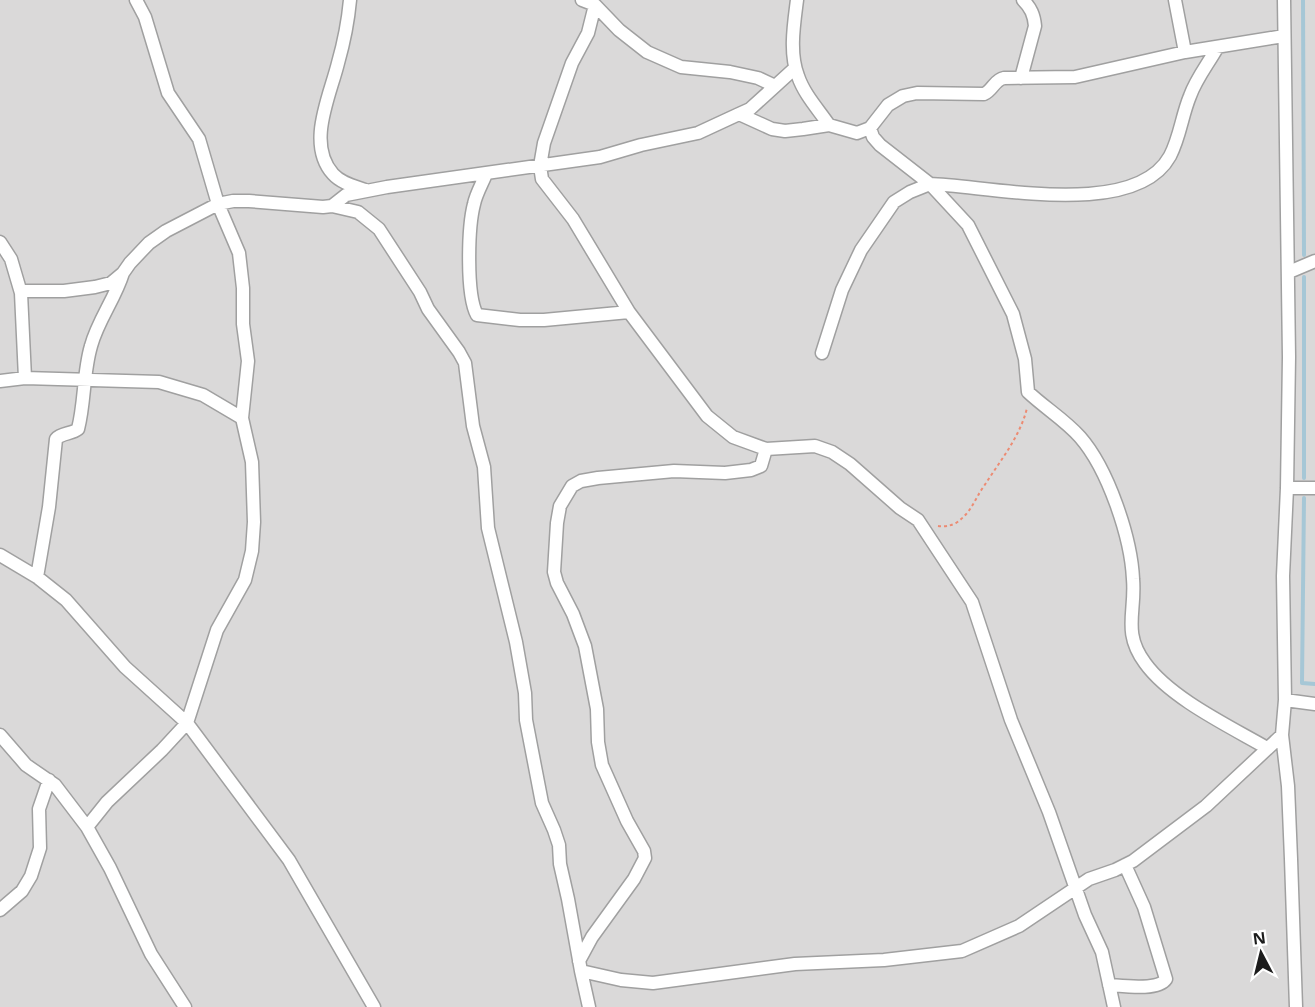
<svg xmlns="http://www.w3.org/2000/svg" width="1315" height="1007" font-family="'Open Sans',sans-serif">
<style>
.residential{fill:#dad9d9}
.lines{fill:none;stroke-linecap:round;stroke-linejoin:round}
.stream{stroke:#a6c7d6;stroke-width:4}
.street-casing{stroke:#a0a0a0;stroke-width:15}
.path{stroke:#ec8b73;stroke-width:2;stroke-dasharray:3 3;stroke-linecap:butt}
.street{stroke:#fff;stroke-width:12}
</style>
<rect width="100%" height="100%" fill="#eceae2"/>
<!-- residential -->
<path class="residential" d="M0,0H1315V1007H0Z"/>
<g class="lines">
<!-- stream -->
<path class="stream" d="M1303,0L1304,255
M1304,277V478
M1304,498L1302,683L1315,684"/>
<!-- street casing -->
<g class="street-casing">
<path id="street" d="M350,0C348,22 344,42 338,63C330,96 306,144 333,174C341,183 354,186 365,190
M582,0L595,5L619,30L647,52L681,67L730,72L758,78L775,86
M797,0C794,24 789,53 798,76C804,94 818,109 829,125
M1175,0L1185,52
M1284,0L1289,357L1287,488L1283,576L1285,700L1282,735L1288,786L1291,859L1296,1007
M595,5L588,33L572,63L544,143L540,166L542,179L573,219L629,312L707,416L733,437L766,449
M1021,78L1035,26C1034,15 1031,8 1023,0
M739,114L750,109L795,68
M870,128L873,137L880,145L930,184L968,225L1013,314L1025,359L1028,392C1045,408 1065,420 1080,437C1108,469 1131,537 1133,579C1136,612 1122,632 1145,663C1170,698 1229,726 1267,748
M486,174C482,184 476,194 474,204C468,227 466,295 477,315L520,320H544L629,312
M332,206L358,212L379,229L420,292L428,309L459,352L465,363L473,426L484,467L488,528L516,642L525,693L526,720L542,803L554,830L559,845L560,864L568,899L581,971
M0,242L11,259L21,293
M1289,272L1315,261
M822,353L842,290L861,250L894,202L910,192L930,184C990,186 1135,220 1170,156C1180,137 1182,115 1190,96C1196,79 1208,64 1217,48
M25,378L159,382L203,395L242,418
M0,381L25,378L21,293L23,291H64L95,287L111,283L123,273L130,263L149,243L166,231L218,204L233,201H249L323,207L332,206L346,195L387,187L600,157L641,145L698,133L739,114L772,129L785,131L803,129L829,125L857,133L870,128L888,105L903,96L917,93L984,94C993,90 994,80 1004,78L1075,77L1185,52L1284,36
M1287,488H1315
M0,555L37,577L66,600L125,667L187,723L289,860L374,1007
M37,577L49,507L56,439C61,433 72,434 78,429C85,402 83,373 91,346C98,320 115,299 123,273
M1285,700L1315,704
M0,735L26,765L55,785L87,827L110,868L151,954L185,1007
M87,827L107,802L162,750L187,723L217,630L245,580L252,551L254,522L252,462L242,418L248,361L243,324V288L239,253L218,204L199,139L168,93L145,17L136,0
M0,910L22,891L31,876L40,848L39,809L49,780
M579,961L592,937L634,879L645,858L644,851L627,821L602,765L598,742L597,709L585,646L573,614L557,583L554,572L557,523L560,506L572,486L581,481L598,478L674,471L725,473L751,470L761,466L766,449L815,446L832,452L850,464L900,508L918,520L972,602L1011,720L1049,812L1085,915L1102,952L1114,1007
M1109,985C1124,986 1158,991 1166,979L1144,907L1125,865
M589,1007L581,971L621,980L653,983L795,964L884,960L962,951L1019,926L1089,879L1115,870L1133,861L1206,806L1282,735"/>
</g>
<!-- path -->
<path class="path" d="M938,526C944,527 950,526 956,523C972,512 974,500 984,486C1000,461 1020,437 1027,408"/>
<!-- street -->
<use href="#street" class="street"/>
</g>
<!-- north arrow -->
<g transform="translate(1261 953) rotate(353)" stroke="#ffffff" stroke-width="4.5" paint-order="stroke">
<path d="M0-4.5L10 22L0 15L-10 22Z" fill="#1c1c1c"/>
<text y="-9" font-size="16" font-weight="bold" text-anchor="middle" fill="#1c1c1c">N</text>
</g>
</svg>
